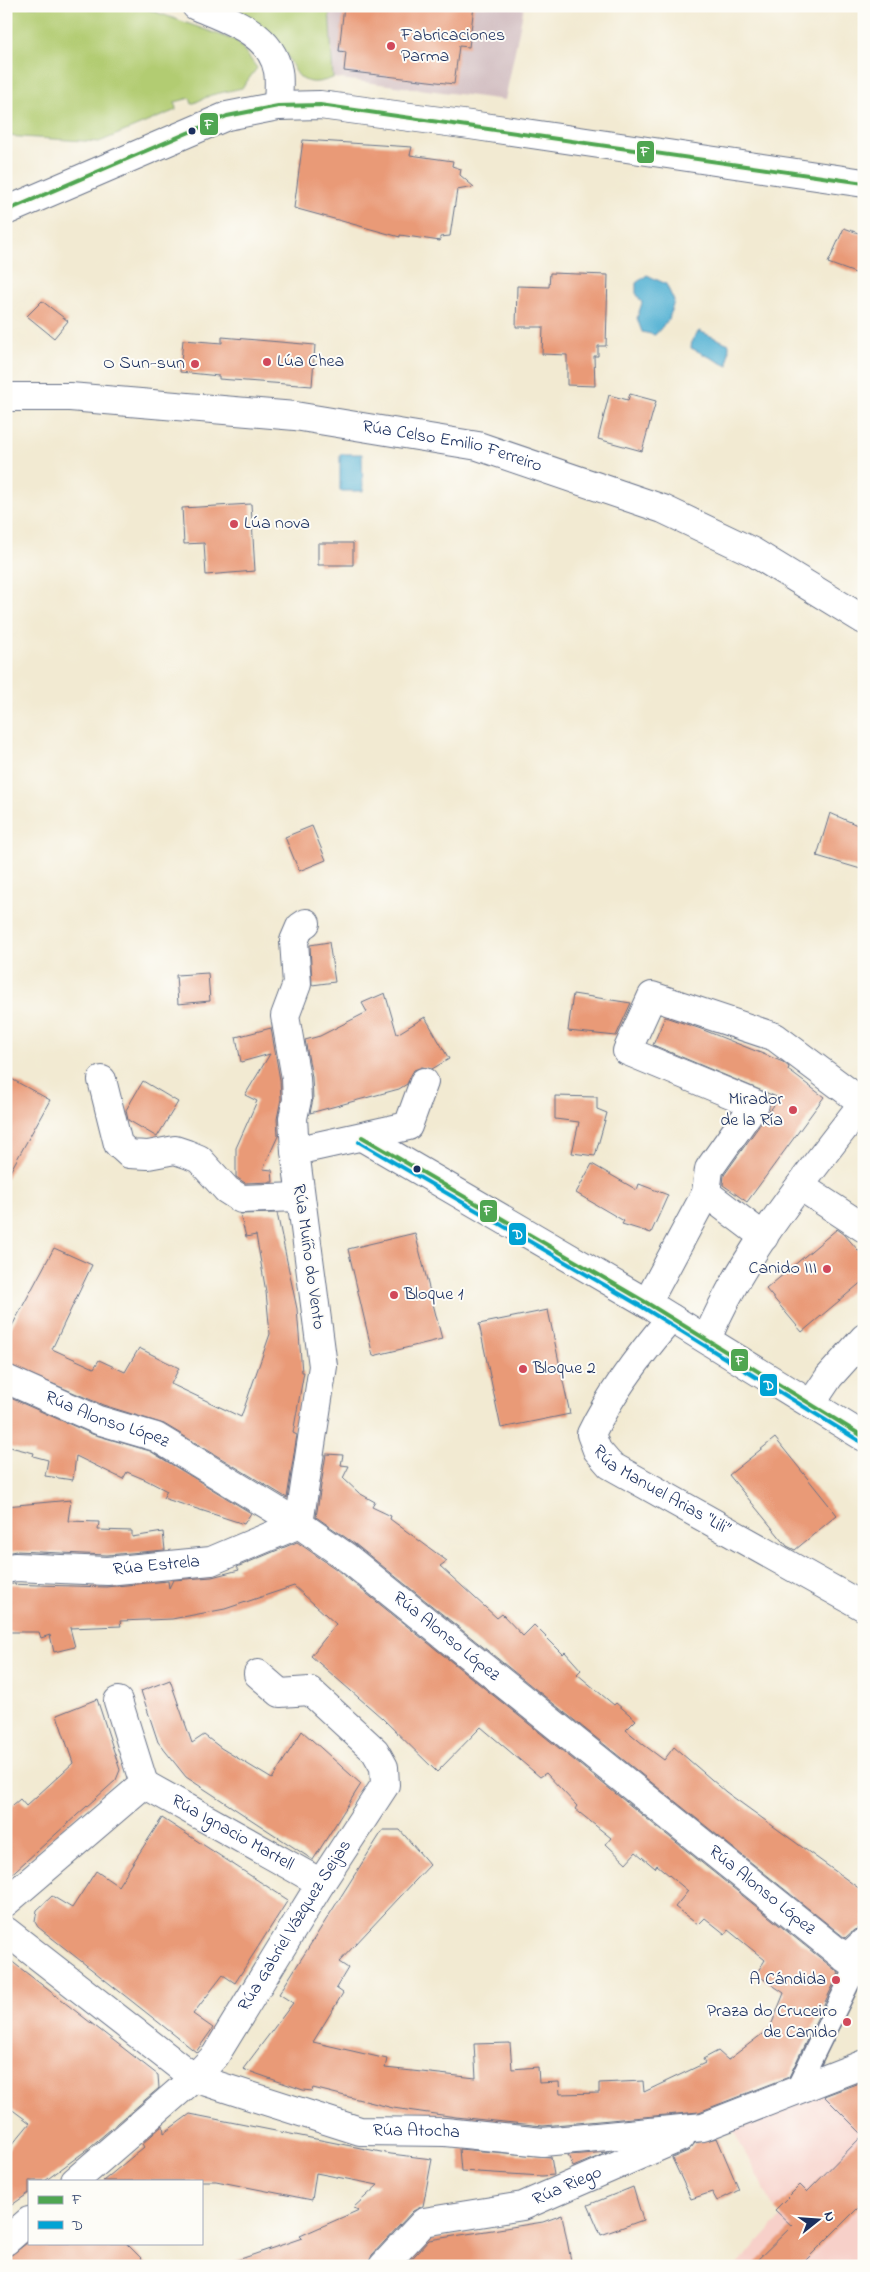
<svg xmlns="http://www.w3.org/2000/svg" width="870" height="2272" font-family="'Indie Flower',sans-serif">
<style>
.built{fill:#f7d0c9}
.industrial{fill:#d2bec1}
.green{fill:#b2cc72;stroke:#667e68}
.water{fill:#56b3d4;stroke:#387199}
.building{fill:#e99a77}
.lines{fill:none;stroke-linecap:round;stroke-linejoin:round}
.pedestrian-casing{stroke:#667087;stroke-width:24}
.minor-casing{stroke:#667087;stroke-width:30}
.pedestrian{stroke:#fff;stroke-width:21}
.minor{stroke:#fff;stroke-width:28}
.bus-1-casing{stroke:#fdfcf7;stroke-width:8}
.bus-2-casing{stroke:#fdfcf7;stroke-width:8}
.bus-1{stroke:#4fa651;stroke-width:4}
.bus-2{stroke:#00a3d4;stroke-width:4}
.poi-dot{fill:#d1495b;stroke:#fdfcf7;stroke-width:2}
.bus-dot{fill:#1b2f5e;stroke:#fdfcf7;stroke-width:2}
.labels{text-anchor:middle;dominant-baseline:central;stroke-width:4;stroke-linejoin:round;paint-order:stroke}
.poi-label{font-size:18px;fill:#1b2f5e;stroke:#fdfcf7;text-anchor:start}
.street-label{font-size:18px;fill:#1b2f5e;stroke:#fdfcf7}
.line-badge{stroke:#fdfcf7;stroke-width:2}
.badge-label{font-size:14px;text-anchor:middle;font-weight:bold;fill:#fff}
</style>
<rect width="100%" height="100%" fill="#fdfcf7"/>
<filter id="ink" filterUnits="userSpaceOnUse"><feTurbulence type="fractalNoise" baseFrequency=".02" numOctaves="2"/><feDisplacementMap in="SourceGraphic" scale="10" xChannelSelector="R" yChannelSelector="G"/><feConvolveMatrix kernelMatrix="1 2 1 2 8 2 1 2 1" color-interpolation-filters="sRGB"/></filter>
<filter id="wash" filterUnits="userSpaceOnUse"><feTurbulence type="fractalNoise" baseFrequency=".0096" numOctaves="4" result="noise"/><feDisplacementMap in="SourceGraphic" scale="20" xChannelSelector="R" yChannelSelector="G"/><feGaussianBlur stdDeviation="1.12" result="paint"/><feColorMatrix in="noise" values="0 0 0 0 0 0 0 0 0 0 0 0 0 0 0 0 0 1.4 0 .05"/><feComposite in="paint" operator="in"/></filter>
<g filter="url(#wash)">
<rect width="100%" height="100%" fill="#f2ead2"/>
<!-- built -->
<path class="built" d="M822,2094L864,2136V2266H736L782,2216L775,2210L733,2130Z"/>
<!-- industrial -->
<path class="industrial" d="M329,6H524L505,100L333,78Z"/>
<!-- green -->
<path class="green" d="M6,6H139L237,41L257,68L242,88L211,95L192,104L190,98L175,102L176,110L99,142L6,136Z
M223,6H329L333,78C290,94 298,61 275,39C263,27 238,16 223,6Z"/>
<!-- water -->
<path class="water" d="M647,275L666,284L674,301L669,319L655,335L642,332L637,318L642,303L636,293V283Z
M699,331L729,344L728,366L691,348L692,340Z
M340,454H362L363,491H340Z"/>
<g id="blocks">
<!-- building -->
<path class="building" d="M344,6H474L469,47L459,46L454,84L344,71L346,52L339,51Z
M303,140L412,147L410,155L453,161L452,166L461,169L460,175L474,187L457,190L450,236L440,237V241L400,235V237L294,208Z
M844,228L864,235V262L858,274L828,263Z
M550,273L608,275L606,346H598V356H594L595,386L567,385V355L542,354L543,327H516L517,286L549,287Z
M42,301L68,321L54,338L27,316Z
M222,337L315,345L312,386L219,379V376L180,372L183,340L222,343Z
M630,394L656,401L642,451L598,439L609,395L628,400Z
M251,504L255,571L206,575L204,543L184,544L182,508Z
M318,543H353V565H318Z
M830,813L864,828V870L817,856Z
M312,826L326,860L299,871L285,837Z
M329,942L335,982L312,985L310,945Z
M208,973L210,1001L178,1004L176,975Z
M385,993L397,1034L425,1017L449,1059L432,1069L422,1067L414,1070L407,1084L399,1089L310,1113L313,1099L312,1077L305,1040L320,1036L367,1012L362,1003Z
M573,994L631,1003L616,1036L568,1031Z
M665,1017L701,1029L783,1062L789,1067L788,1070L824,1097L747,1202L723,1185L724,1175L779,1098L653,1045Z
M271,1028L280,1080L281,1099L277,1119L278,1136L263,1169L272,1170L273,1182L245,1183L236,1177V1148L257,1101L245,1095L270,1054L241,1062L236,1037Z
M6,1076L50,1100L6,1179Z
M143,1081L178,1102L157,1137L128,1120L126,1110Z
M555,1096L597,1097V1109L607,1113L595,1156L572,1153L579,1122L555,1119Z
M592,1164L637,1190L639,1184L668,1195L651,1233L622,1224L624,1221L576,1193Z
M277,1213L297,1309L302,1372H304L293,1433L297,1435L287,1498L164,1424L103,1405L6,1364V1337L54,1248L92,1265L52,1349L94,1368L99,1360L125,1372L139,1348L179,1368L171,1384L241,1417L270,1334L266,1292L256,1235L246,1237L240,1214Z
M837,1229L844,1234L864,1257V1280L802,1332L766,1289Z
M415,1233L442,1339L373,1356L348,1249Z
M548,1310L570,1414L501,1428L479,1324Z
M6,1396L92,1434L150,1451L251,1513L244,1524L163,1498L167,1491L146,1480L127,1472L123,1479L76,1456L73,1480L45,1476L48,1460L33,1456L34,1453L6,1446Z
M775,1438L837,1515L795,1550L787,1546L729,1475Z
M326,1454L343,1455L341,1465L349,1466L343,1478L359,1493L375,1502L372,1507L391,1516L390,1519L447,1561L440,1566L497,1618L502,1614L523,1636L534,1625L563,1654L565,1652L581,1670L577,1674L614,1705L616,1703L636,1720L626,1730L644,1745L664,1760L674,1747L726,1792L864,1892V1927L854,1930L845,1938L355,1544L316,1517Z
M71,1500L68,1521L99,1522L98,1530L132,1531V1537L163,1532L165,1550L107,1555L16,1551L6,1553V1506Z
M297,1542L336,1569L839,1973L789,2077L699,2112L543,2126L456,2117L393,2108L313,2088L312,2091L303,2090L243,2069L293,2003L279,1994L383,1830H400L430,1865L339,1962L348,1968L336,1988L343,1993L313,2042L387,2059L385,2068L476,2078L474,2044L510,2043L512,2069L538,2067L539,2083L559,2082L560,2094L599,2093V2083L643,2081L644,2092L705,2063L703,2059L718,2051L728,2060L770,2028L784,1993L756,1974L765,1960L728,1930L725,1934L705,1918L698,1925L675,1907L688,1891L657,1865L655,1868L636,1852L626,1863L606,1844L611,1838L575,1809L577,1806L546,1773L540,1777L481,1727L437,1772L382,1718L311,1656L336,1624L294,1586L225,1609L172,1619L120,1621L121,1626L70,1628L75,1647L54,1652L50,1635L41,1638L39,1632H6V1584L106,1587L168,1581L169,1588L173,1580L212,1577L239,1570L237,1567Z
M170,1680L192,1743L204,1735L221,1748L272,1779L302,1731L361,1784L313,1860L186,1777L158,1742L141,1691Z
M97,1699L120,1770L116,1780L6,1879V1811L20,1799L26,1806L73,1763L57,1715Z
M162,1818L288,1900L235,1983L223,1975L193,2014L213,2028L196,2052L38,1927L35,1922L37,1910L52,1896L72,1908L96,1871L118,1886Z
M6,1957L158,2075L159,2088L84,2152L45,2181H29V2193L6,2209V2152L30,2123L6,2105Z
M864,2081V2202L800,2266H751L792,2226L775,2210L800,2185L807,2192L863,2135L824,2096Z
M190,2114L391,2154L432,2159L423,2206L413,2211L372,2255L368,2266H233L232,2262L302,2238L300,2236L359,2210L353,2208L378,2185L316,2173L312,2200L216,2181H103L144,2147L142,2144L163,2125L164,2133Z
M717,2138L739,2190L717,2201L712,2192L691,2199L672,2158L688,2151L695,2143Z
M459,2149L551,2157L554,2175L542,2176L461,2171Z
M609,2152L573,2167L568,2155Z
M633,2187L643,2220L601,2235L588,2205Z
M562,2215L572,2266H405L429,2240L543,2222Z
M27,2243H126L149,2266H6V2259Z"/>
</g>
</g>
<g filter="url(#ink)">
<use href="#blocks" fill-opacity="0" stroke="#667087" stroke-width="1"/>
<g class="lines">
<!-- pedestrian casing -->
<g class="pedestrian-casing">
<path id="pedestrian" d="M795,2092L856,1968"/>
</g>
<!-- minor casing -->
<g class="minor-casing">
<g id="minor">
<path d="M196,6C226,19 271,32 278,71C280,82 278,95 278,106"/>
<path d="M6,211L227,116L278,106L320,105L470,125L864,183"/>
<path id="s1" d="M6,397H70L295,416L478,446L663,509L753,552L864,620"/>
<path d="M102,1080L118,1144L129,1154L148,1155L175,1150L187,1154L199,1159L227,1190L241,1199L300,1197"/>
<path d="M362,1137L647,1303L864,1437"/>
<path d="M295,1151L293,1118L297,1100L296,1078L285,1016L297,984L294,941L300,927L306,923"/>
<path d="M800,1186L864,1228"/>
<path d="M706,1193L764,1237"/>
<path d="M647,1303L706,1193L709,1169L755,1104L627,1051L652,996L775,1037L863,1103C807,1177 743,1252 707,1339"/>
<path id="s2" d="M671,1318C641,1353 611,1392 591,1434L597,1450L610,1465L864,1607"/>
<path id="s3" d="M6,1379L98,1420L156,1437L299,1524L345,1556L864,1973"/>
<path d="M811,1404L829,1377L864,1338"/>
<path id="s4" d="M6,1569L15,1567L107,1571L211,1561L299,1524L323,1366L295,1151L408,1126L424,1082"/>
<path d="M118,1701L144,1784"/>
<path id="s5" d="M144,1784L321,1883"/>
<path d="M6,1902L144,1784"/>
<path id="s6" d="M6,1931L194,2078L215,2056L321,1883L385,1785L384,1767L375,1751L310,1691L280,1693L258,1674"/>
<path d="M846,1959L864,1942"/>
<path id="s7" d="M75,2181L194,2078L360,2131L445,2132L543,2142L703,2127L864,2064"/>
<path d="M6,2241L29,2221"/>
<path id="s8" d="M383,2266L424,2222L523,2206L681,2137"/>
</g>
</g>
<!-- pedestrian -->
<use href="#pedestrian" class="pedestrian"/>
<!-- minor -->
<use href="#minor" class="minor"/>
<!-- bus-1 casing -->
<g class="bus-1-casing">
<path id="bus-1" d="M6,211L227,116L278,106L320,105L864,183
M362,1137L647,1303L864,1437"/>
</g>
<!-- bus-2 casing -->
<g class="bus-2-casing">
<path id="bus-2" d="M359,1142L644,1308L861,1442"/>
</g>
<!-- bus-1 -->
<use href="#bus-1" class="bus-1"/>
<!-- bus-2 -->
<use href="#bus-2" class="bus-2"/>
</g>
</g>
<!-- markers -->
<g class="poi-dot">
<circle cx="391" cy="46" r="5"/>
<circle cx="267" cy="362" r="5"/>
<circle cx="195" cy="364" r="5"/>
<circle cx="234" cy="524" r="5"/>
<circle cx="793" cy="1110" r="5"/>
<circle cx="827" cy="1269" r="5"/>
<circle cx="394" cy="1295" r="5"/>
<circle cx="523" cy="1369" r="5"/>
<circle cx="836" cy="1980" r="5"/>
<circle cx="847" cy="2022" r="5"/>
</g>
<g class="bus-dot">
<circle cx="192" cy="131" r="4.5"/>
<circle cx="417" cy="1169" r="4.5"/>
</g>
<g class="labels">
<!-- poi labels -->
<g class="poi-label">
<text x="401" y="36">Fabricaciones<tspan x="401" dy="21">Parma</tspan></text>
<text x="277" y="362">Lúa Chea</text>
<text x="185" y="364" text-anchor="end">O Sun-sun</text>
<text x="244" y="524">Lúa nova</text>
<text x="783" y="1100" text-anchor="end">Mirador<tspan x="783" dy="21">de la Ría</tspan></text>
<text x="817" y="1269" text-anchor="end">Canido III</text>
<text x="404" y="1295">Bloque 1</text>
<text x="533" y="1369">Bloque 2</text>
<text x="826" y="1980" text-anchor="end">A Cándida</text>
<text x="837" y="2012" text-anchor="end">Praza do Cruceiro<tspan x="837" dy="21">de Canido</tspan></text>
</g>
<!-- street labels -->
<g class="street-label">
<text stroke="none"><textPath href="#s1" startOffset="450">Rúa Celso Emilio Ferreiro</textPath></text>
<text transform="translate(308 1257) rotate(82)">Rúa Muíño do Vento</text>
<text stroke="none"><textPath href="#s3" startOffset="109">Rúa Alonso López</textPath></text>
<text stroke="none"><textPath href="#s2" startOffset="235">Rúa Manuel Arias “Lili”</textPath></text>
<text stroke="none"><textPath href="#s4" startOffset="151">Rúa Estrela</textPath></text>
<text stroke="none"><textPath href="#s3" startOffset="514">Rúa Alonso López</textPath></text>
<text stroke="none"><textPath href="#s5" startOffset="101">Rúa Ignacio Martell</textPath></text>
<text stroke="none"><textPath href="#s3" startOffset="919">Rúa Alonso López</textPath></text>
<text stroke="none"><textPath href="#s6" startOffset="422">Rúa Gabriel Vázquez Seijas</textPath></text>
<text stroke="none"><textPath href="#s7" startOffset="388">Rúa Atocha</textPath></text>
<text stroke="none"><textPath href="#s8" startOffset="209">Rúa Riego</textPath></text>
</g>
</g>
<g class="line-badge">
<rect x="199" y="112" width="20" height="24" rx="5" fill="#4fa651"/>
<rect x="636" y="140" width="19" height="24" rx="5" fill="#4fa651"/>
<rect x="479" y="1199" width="19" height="24" rx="5" fill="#4fa651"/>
<rect x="508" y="1222" width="19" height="24" rx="5" fill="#00a3d4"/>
<rect x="730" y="1348" width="19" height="24" rx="5" fill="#4fa651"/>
<rect x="759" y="1373" width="19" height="24" rx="5" fill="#00a3d4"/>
</g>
<g class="badge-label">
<text x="209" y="129">F</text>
<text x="645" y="156">F</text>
<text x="488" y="1215">F</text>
<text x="518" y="1239">D</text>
<text x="740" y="1365">F</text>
<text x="769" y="1390">D</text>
</g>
<!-- margin -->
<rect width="870" height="2272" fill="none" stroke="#fdfcf7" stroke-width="25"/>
<!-- legend -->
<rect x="28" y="2180" width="175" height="65" fill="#fdfcf7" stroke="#a3aaba"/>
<rect x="38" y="2196" width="25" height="8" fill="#4fa651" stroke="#a3aaba"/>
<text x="72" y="2204" font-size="15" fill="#1b2f5e">F</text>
<rect x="38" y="2221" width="25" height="8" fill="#00a3d4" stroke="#a3aaba"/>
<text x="72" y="2230" font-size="15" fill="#1b2f5e">D</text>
<!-- north arrow -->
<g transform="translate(818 2220) rotate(73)" stroke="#fdfcf7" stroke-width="4" paint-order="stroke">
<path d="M0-4L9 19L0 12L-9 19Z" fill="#1b2f5e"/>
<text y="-8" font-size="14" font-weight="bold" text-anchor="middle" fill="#1b2f5e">N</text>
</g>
</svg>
